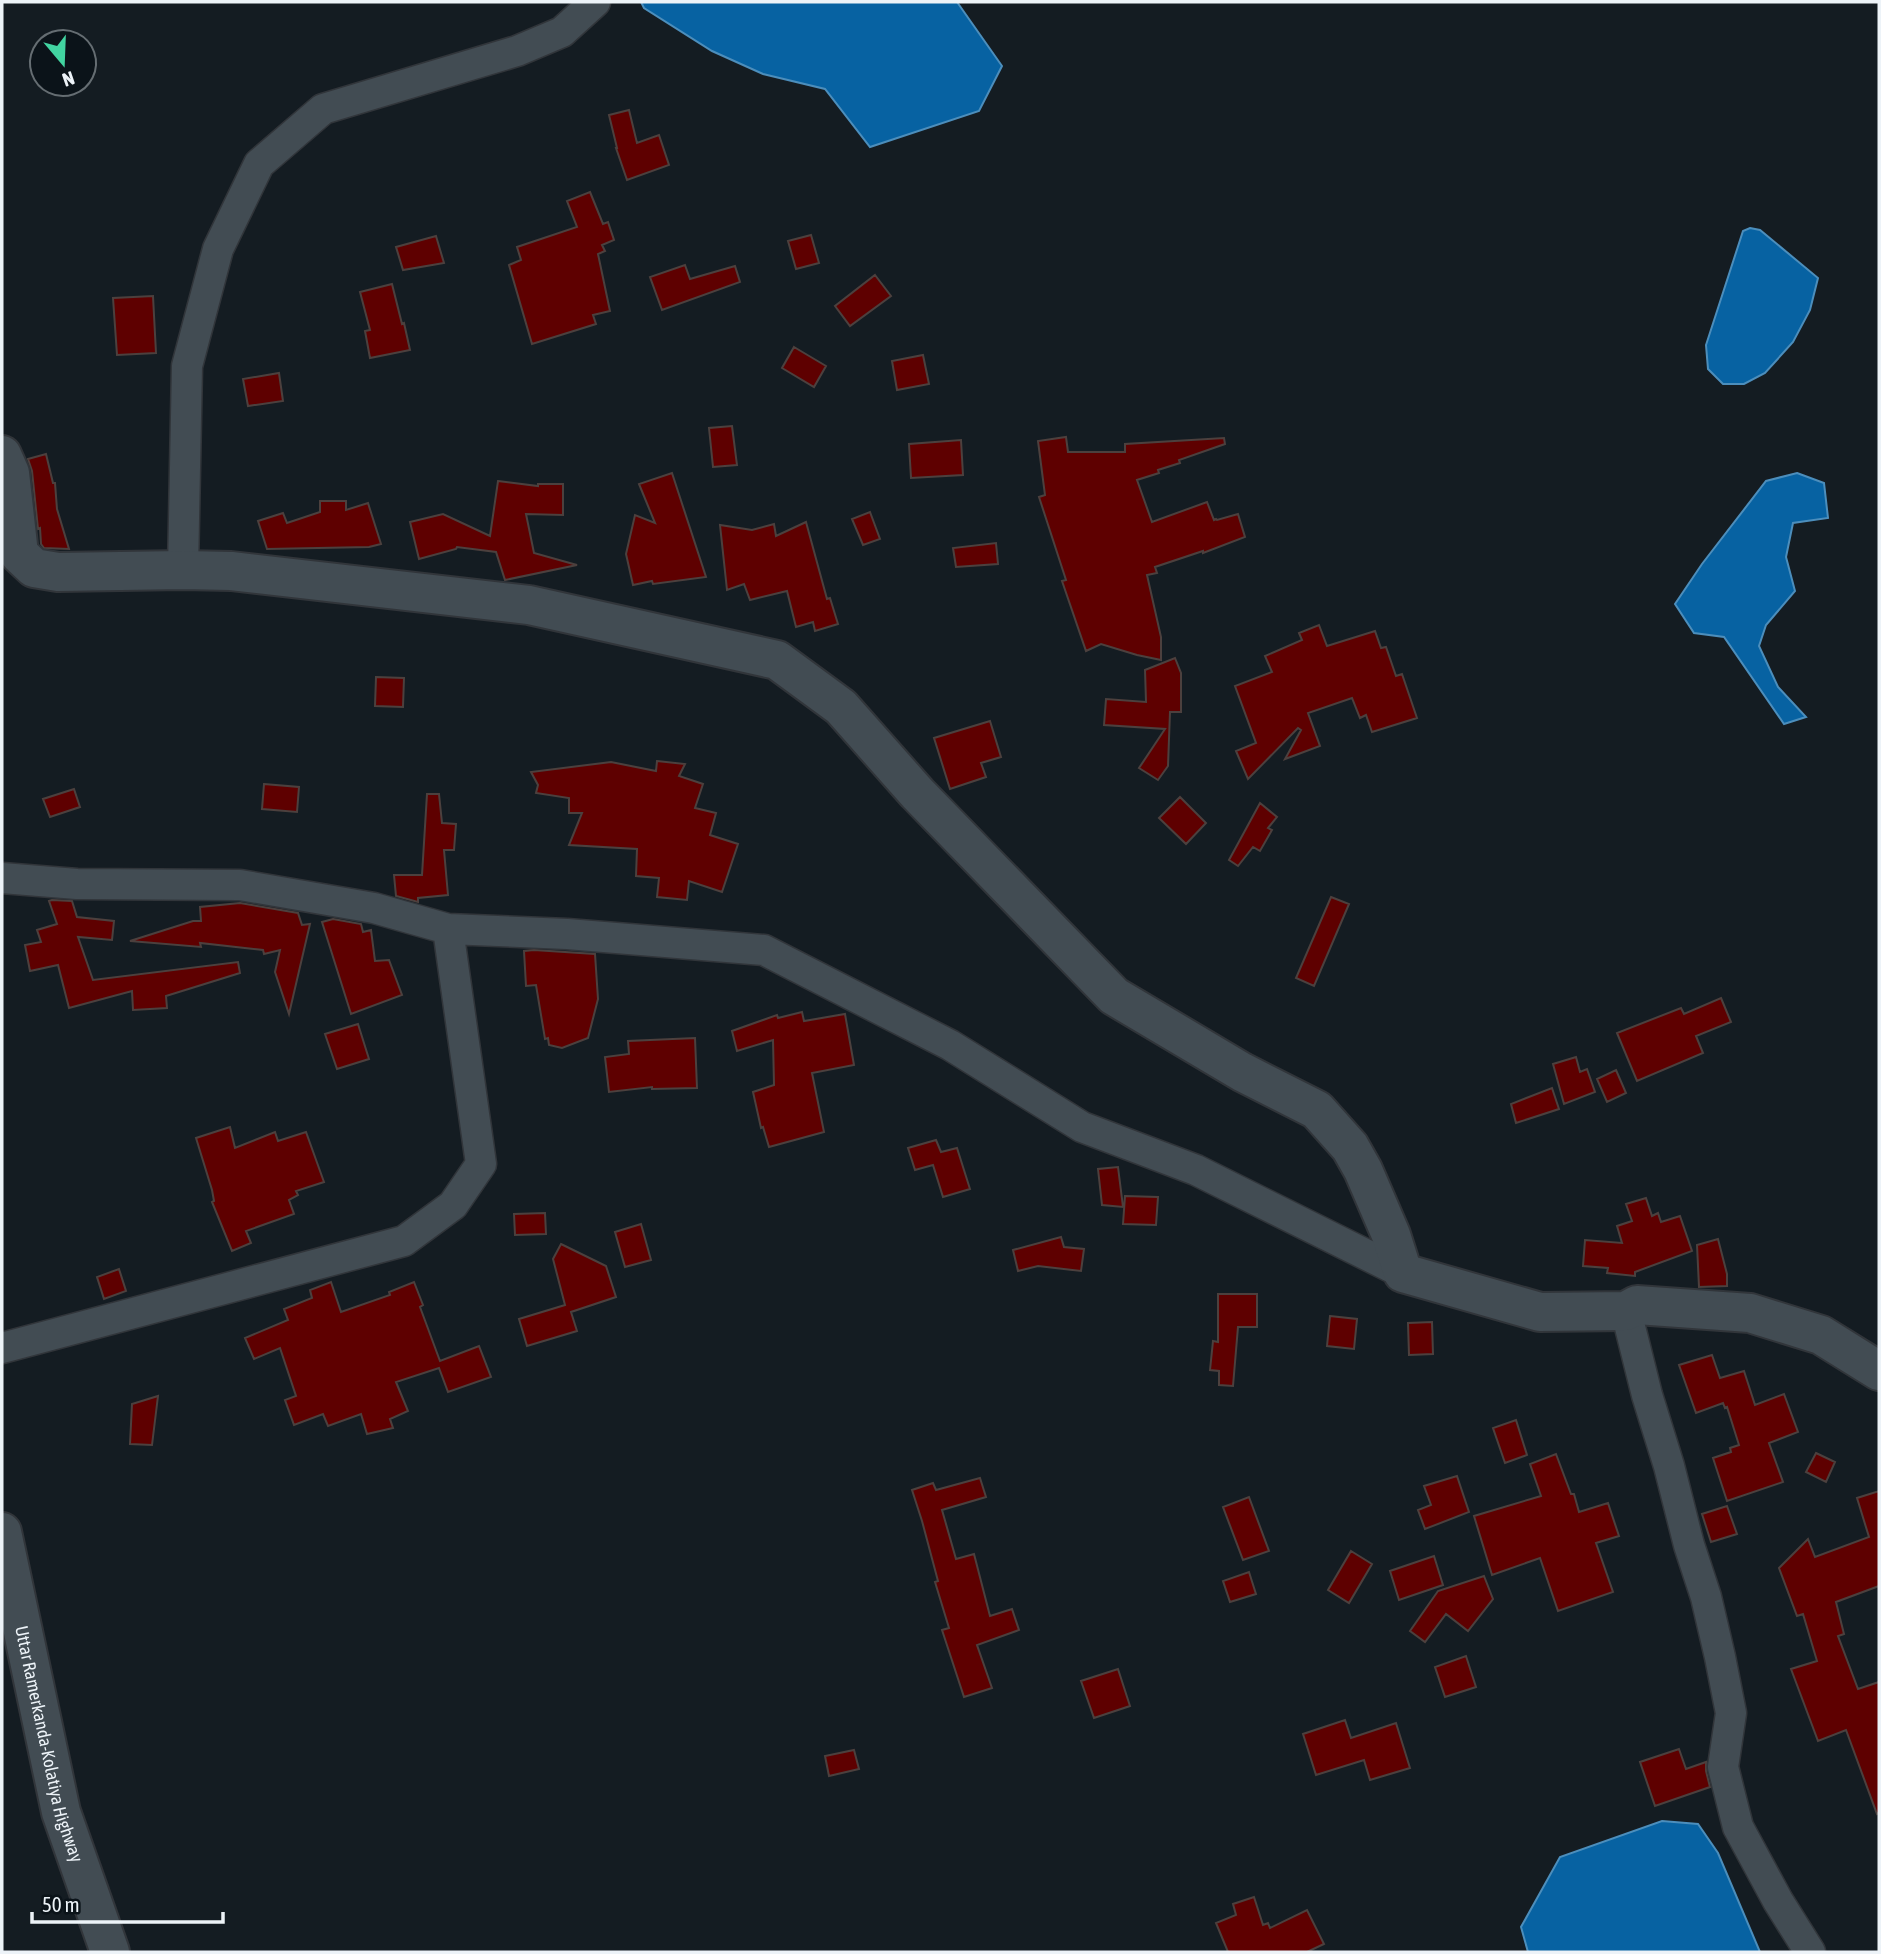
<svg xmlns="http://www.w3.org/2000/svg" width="1881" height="1954" font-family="'Asap Condensed',sans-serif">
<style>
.water{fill:#0762a2;stroke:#4c8ebc;stroke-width:2}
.building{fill:#5e0000;stroke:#4c403e;stroke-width:2}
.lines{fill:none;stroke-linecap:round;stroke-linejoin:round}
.street-casing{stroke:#31353a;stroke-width:33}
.secondary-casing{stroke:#31353a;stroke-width:42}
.street{stroke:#424c53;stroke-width:30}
.secondary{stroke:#424c53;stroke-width:38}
.labels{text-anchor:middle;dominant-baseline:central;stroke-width:7;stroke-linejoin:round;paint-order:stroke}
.street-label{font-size:18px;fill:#edf3f8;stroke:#0b1319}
</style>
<rect width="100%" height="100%" fill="#141c22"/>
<!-- water -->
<path class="water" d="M641,2H957L1002,66L979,111L870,147L825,89L763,74L712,51L644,8Z
M1750,228L1760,230L1818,278L1810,310L1793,342L1765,373L1744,384H1723L1708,369L1706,345L1743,231Z
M1797,473L1824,483L1828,518L1793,523L1786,557L1795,591L1766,625L1759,646L1778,687L1806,717L1784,724L1724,637L1694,633L1675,604L1702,564L1766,481Z
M1662,1821L1698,1824L1718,1853L1760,1952H1528L1521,1927L1560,1857Z"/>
<!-- building -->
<path class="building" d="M629,110L637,143L659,135L669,165L627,180L616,148H617L609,115Z
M590,192L603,224L608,222L614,240L602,245L605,251L598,254L610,311L593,315L596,324L532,344L509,265L521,260L517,247L577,227L567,201Z
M811,235L819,263L796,269L788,241Z
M436,236L444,263L403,270L396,247Z
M685,265L690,279L735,266L740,282L662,310L650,277Z
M875,275L891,296L850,326L835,306Z
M392,284L402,324L404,323L410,350L370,358L365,331L370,330L360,292Z
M153,296L156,353L117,355L113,298Z
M794,347L826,366L814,387L782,368Z
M923,355L929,384L897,390L892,361Z
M279,373L283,401L248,406L243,379Z
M732,426L737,465L713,467L709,428Z
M1066,437L1068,452H1125V444L1224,438L1225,444L1179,460L1180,463L1158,470L1159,473L1137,480L1152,522L1207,502L1214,520L1216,519L1217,520L1238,514L1245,537L1203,553V551L1155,567L1157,573L1147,575L1161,637V660L1137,655L1101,644L1086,651L1062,581L1066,580L1039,497L1045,495L1038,441Z
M961,440L963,475L911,478L909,444Z
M46,454L53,483H55L57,509L69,549L44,548L41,544L40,528L38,529L32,471L28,459Z
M672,473L706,577L653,584L652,581L633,585L626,554L635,515L655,523L639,484Z
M498,481L538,486V484H563V515L526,514L534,553L577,565L505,580L496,552L457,547L456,549L419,559L410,522L443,514L490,536Z
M320,501H346V510L368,503L381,544L369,547L267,549L258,521L283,513L287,523L320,512Z
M870,512L880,539L863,545L852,519Z
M806,522L827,599L830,598L838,624L815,631L813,622L796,627L787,591L750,600L744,584L727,590L720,525L752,530L774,524L776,536Z
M996,543L998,564L956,567L953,548Z
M1319,625L1327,646L1375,631L1381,648L1386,647L1396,676L1402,674L1417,718L1372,732L1366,715L1360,718L1352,698L1308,713L1320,746L1285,759L1301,730L1298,728L1248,779L1236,751L1256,743L1235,686L1272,672L1265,656L1302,640L1299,633Z
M1175,658L1181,673V712H1170L1168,766L1158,780L1139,768L1165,729L1104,725L1106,699L1146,702L1145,670Z
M376,677L404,678L403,707L375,706Z
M990,721L1001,757L981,763L986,777L950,789L934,738Z
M657,761L685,764L679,776L703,784L695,808L716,813L710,835L738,844L722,892L689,881L687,900L657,897L659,878L636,876L637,849L569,845L582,813H569V798L536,793L538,785L531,772L611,762L656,771Z
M264,784L299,787L297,812L262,809Z
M74,789L80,807L50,817L43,799Z
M427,794H439L442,823L456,824L454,850H444L448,895L418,898V902L396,896L394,875H422Z
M1180,797L1206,823L1186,844L1159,818Z
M1260,803L1277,817L1268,828L1272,830L1260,851L1253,847L1238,866L1229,860Z
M1331,897L1349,904L1314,986L1296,978Z
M52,900L72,901L77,917L114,921L112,940L78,937L93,980L238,962L240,973L166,996L167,1008L133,1010L132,991L69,1008L58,965L30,971L25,945L41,942L37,930L57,924L49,901Z
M240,903L298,913L302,925L310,924L289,1014L275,972L280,950L264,954L263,950L200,943L201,947L130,941L193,921H201L200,907Z
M333,919L361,924L363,932L371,930L375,961L389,960L402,995L351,1014L322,922Z
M534,950L595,954L598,999L588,1038L562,1048L549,1045L548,1038L545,1039L536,985L526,986L524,951Z
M1721,998L1731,1022L1696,1036L1703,1053L1637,1081L1617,1033L1681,1008L1684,1014Z
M802,1012L804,1021L845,1014L854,1065L812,1073L824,1132L769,1147L763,1127L761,1128L753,1092L774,1085L773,1040L737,1051L732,1031L777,1015L778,1018Z
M358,1024L369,1059L337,1069L325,1034Z
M695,1038L697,1088L652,1089V1087L609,1092L605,1057L629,1054L628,1041Z
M1576,1057L1580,1072L1587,1069L1595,1092L1564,1104L1553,1064Z
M1616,1070L1626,1093L1607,1102L1597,1079Z
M1552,1088L1559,1109L1516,1123L1511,1104Z
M230,1127L235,1148L275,1132L278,1141L306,1132L324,1182L296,1191L298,1195L289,1200L294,1214L246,1231L251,1243L232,1251L212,1202L214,1201L212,1190L196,1138Z
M936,1140L941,1152L957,1148L970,1189L943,1197L933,1165L915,1170L908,1148Z
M1118,1167L1123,1207L1102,1205L1098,1169Z
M1125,1196L1158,1197L1156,1225L1123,1224Z
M1646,1198L1652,1216L1658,1213L1661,1222L1680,1216L1692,1251L1635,1272V1276L1607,1273L1608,1268L1583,1266L1585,1240L1622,1243L1617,1226L1632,1221L1626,1204Z
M545,1213L546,1234L515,1235L514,1214Z
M641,1224L651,1260L625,1267L615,1232Z
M1061,1237L1064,1247L1084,1249L1081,1271L1038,1266L1018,1271L1013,1250Z
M1718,1239L1727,1274V1286L1699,1287L1697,1245Z
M561,1244L606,1266L616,1297L571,1312L577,1331L527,1346L519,1319L565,1305L553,1259Z
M119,1269L126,1291L104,1299L97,1277Z
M331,1282L341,1312L390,1295L389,1292L414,1282L423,1305L420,1307L440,1361L479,1346L491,1377L448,1392L439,1368L396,1382L408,1411L390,1419L393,1428L367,1434L361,1414L328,1426L323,1414L294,1425L285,1400L296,1396L280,1348L254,1359L245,1338L288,1320L284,1309L312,1298L310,1290Z
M1218,1294H1257V1327H1238L1233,1386L1219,1385V1371L1210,1370L1213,1341L1218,1342Z
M1330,1316L1357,1319L1354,1349L1327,1346Z
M1432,1322L1433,1354L1409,1355L1408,1323Z
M1712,1355L1720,1378L1744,1371L1755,1405L1784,1394L1798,1432L1769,1443L1783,1482L1727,1501L1713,1458L1731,1452L1730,1448L1739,1445L1727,1407L1725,1408L1723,1403L1696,1413L1679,1365Z
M158,1396L152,1445L130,1444L132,1404Z
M1516,1420L1527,1455L1505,1463L1493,1428Z
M1816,1453L1835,1462L1826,1482L1806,1472Z
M1556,1454L1571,1494H1574L1579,1512L1608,1503L1619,1536L1596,1543L1613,1592L1558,1611L1540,1558L1492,1575L1474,1516L1541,1496L1530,1464Z
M1457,1476L1469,1512L1425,1529L1418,1510L1431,1505L1424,1486Z
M980,1478L986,1497L942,1510L956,1559L974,1554L990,1616L1012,1609L1019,1630L977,1645L992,1688L964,1697L942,1630L949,1628L935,1582L938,1581L922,1521L912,1490L933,1483L936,1490Z
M1879,1491V1586L1836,1602L1844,1634L1838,1636L1858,1689L1879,1682V1813L1877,1814L1846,1730L1818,1741L1791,1669L1817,1661L1803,1614L1797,1616L1779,1568L1808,1539L1815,1557L1869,1537L1857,1498Z
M1249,1497L1269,1551L1243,1560L1223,1507Z
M1727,1506L1737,1534L1711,1542L1702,1514Z
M1351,1551L1372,1564L1349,1603L1328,1590Z
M1434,1556L1443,1585L1399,1600L1390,1571Z
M1249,1572L1256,1594L1230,1602L1223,1581Z
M1484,1576L1493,1599L1468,1631L1446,1614L1425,1642L1410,1631L1438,1591Z
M1466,1656L1476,1687L1445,1697L1435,1667Z
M1118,1669L1130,1706L1094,1718L1081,1681Z
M1345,1720L1351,1738L1396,1723L1410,1768L1370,1780L1364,1760L1316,1775L1303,1734Z
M1679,1749L1686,1769L1706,1762V1771L1710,1787L1655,1806L1640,1762Z
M854,1750L859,1769L829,1776L825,1756Z
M1254,1897L1263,1925L1268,1923L1270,1928L1307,1910L1324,1944L1307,1952H1228L1216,1923L1236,1915L1233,1904Z"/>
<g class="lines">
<!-- street casing -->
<g class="street-casing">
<path id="street" d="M183,570L187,366L218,249L259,164L323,109L517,51L562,32L595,2
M2,878L77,884L240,885L374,908L448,929L567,934L764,950L950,1045L1082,1127L1196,1170L1403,1273
M1626,1311L1647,1395L1669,1466L1689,1545L1706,1597L1720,1657L1731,1713L1723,1767L1738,1827L1778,1901L1810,1952
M2,1348L404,1241L453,1205L481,1164L448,929"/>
</g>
<!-- secondary casing -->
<g class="secondary-casing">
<g id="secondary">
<path d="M2,455L10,473L19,554L34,568L58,572L183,570L231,571L529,605L777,660L841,707L917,793L1114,996L1242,1072L1317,1110L1350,1147L1363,1170L1391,1235L1403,1273L1540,1312L1626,1311L1637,1305L1750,1313L1821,1335L1879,1371"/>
<path id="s1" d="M2,1532L61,1812L110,1952"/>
</g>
</g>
<!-- street -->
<use href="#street" class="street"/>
<!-- secondary -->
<use href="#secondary" class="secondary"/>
</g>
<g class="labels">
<!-- street labels -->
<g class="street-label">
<text stroke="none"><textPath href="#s1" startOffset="217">Uttar Ramerkanda-Kolatiya Highway</textPath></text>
</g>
</g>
<!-- border -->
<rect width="1881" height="1954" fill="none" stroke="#edf3f8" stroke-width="7"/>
<!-- north arrow -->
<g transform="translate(63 63) rotate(161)"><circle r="33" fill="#0b1319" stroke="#656d72" stroke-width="2"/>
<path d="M0-5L12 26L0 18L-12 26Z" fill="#42d4a1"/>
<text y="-10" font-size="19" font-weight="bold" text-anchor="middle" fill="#edf3f8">N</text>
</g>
<!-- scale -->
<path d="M32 1912v10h191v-10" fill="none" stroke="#edf3f8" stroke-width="3.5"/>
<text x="42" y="1912" font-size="21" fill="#edf3f8" stroke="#0b1319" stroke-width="5" paint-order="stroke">50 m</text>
</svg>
